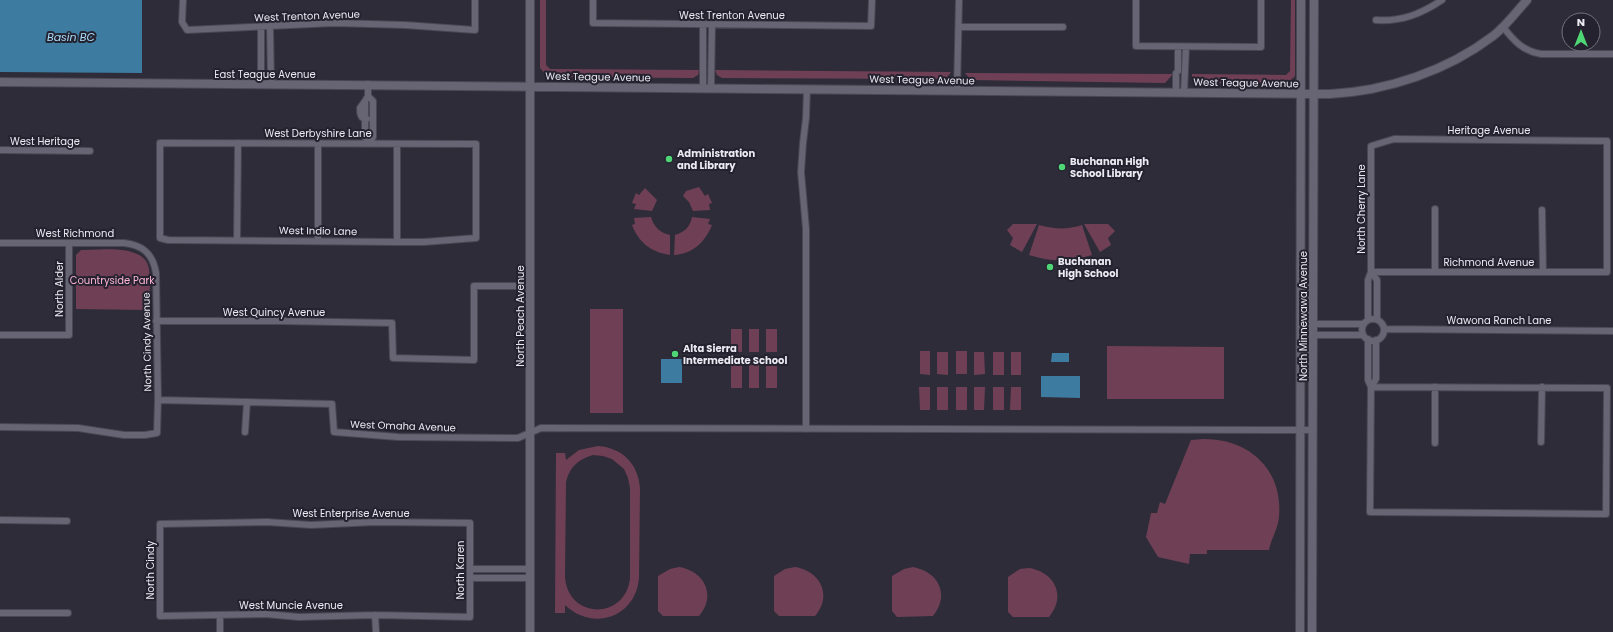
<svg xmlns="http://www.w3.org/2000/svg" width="1613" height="632" font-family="Poppins,sans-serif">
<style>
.green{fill:#6f4055;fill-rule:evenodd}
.water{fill:#3d7ca0}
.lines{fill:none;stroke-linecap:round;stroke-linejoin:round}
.street-casing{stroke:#494753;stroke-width:8}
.secondary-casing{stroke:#494753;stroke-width:10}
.street{stroke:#676473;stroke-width:6}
.secondary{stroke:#676473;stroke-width:8}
.poi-dot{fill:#4fd675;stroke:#24222f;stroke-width:1.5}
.labels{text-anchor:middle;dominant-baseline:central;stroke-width:4;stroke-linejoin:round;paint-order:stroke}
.street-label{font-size:10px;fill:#ebeaf3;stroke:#24222f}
.poi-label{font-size:10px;font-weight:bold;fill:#ebeaf3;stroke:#24222f;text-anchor:start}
.park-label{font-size:10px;fill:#ffb6d5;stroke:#24222f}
.water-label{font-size:11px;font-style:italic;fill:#a8dbfb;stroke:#24222f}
</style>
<rect width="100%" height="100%" fill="#2e2c39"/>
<!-- green -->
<path class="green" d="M540,0H546V65L550,69L699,70L698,75L693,78L548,77L540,68Z
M1291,0H1295V76L1287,84L1200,83L1192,77V74L1286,75L1290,71Z
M715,70L951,72L946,79L722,78L717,75Z
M965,73L1173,74L1165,83L971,80Z
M699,187L705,196L708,194L712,203L709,204L710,210L693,211L689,202L683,196L686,191Z
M645,188L657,200L652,211L634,209L636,204L632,203L636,193L639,195Z
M651,217C654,227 660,233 670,235V255C651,252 639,243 632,225L635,224L634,218Z
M692,217L710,219L708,224L712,225C705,242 693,254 674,255L675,235C685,232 690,227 692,217Z
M1013,224H1037L1022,252L1010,245L1013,238L1007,230Z
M1084,224H1108L1115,231L1108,238L1111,245L1100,252Z
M1039,225C1055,229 1067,230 1082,225L1092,255C1070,262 1051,262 1029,255Z
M81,250C100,250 145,243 149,269C151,282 149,297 149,310L76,309V255Z
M590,309H623V413H590Z
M731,329H742V352H731Z
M749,329H759V352H749Z
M766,329H777V352H766Z
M1107,346L1224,347V399H1107Z
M920,351H930V375L920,374Z
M956,351H967V374H956Z
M937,352H948V375L937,374Z
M974,352H984L985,374L974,375Z
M993,352H1004V375H993Z
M1011,352H1021V375H1011Z
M731,365H742V388H731Z
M749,365H759V388H749Z
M766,365H777V388H766Z
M919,387H930V410H920Z
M937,387H948V410H937Z
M956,387H967V410H956Z
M974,387H985L984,410H974Z
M993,387H1004V410H993Z
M1011,387H1021V410H1010Z
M1204,439C1250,439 1283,470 1279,517C1278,529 1271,539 1269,550H1207V554H1190L1189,564L1158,557L1146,537L1151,513H1157L1160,502L1165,504L1191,440Z
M598,446C622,448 638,463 640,488L639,578C636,617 593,632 565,605V613H555L556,453H565L566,460L579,450ZM593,455L603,456L612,459L624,469L628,478L630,488V578C626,620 568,620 565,577L566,482C569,468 578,459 593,455Z
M679,567C704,571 717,595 699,616H663L658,611V576L670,569Z
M795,567C820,571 833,595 815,616H779L774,611V576L785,569Z
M913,567C939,572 950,595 933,616L897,617L892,611V576L904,569Z
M1029,568C1054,572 1067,595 1049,617H1013L1008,612V577L1020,569Z"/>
<!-- water -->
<path class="water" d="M0,0H142V73L0,72Z
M1052,353H1069V362H1051Z
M661,359H682V383H661Z
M1041,376H1080V398L1041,397Z"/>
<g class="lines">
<!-- street casing -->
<g class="street-casing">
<path id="street" d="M183,0L182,22L187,30L334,23L405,25L475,30V0
M593,0V23L871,26L872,0
M1136,0V46L1261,47V0
M1376,20C1401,22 1421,14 1442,0
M270,26L271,84
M261,27V84
M959,27H1063
M1503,27C1514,41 1523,51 1541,54H1613
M368,84V96L365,101V137L369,143
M703,88V25
M711,88L712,25
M957,90L959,0
M1176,92V73L1178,71V47
M1184,92L1186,47
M368,96L373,101V137L369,143
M365,101L360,108C360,113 360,119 367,119
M160,143L476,144V238L424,242H397L168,240L160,238Z
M318,143V241
M0,150L90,151
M1542,210L1543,272
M237,240L238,143
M397,242V144
M0,243H124C143,245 153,254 156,273L158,400L157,433L145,435H124L78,428L0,427
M1371,272L1377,280V319
M1435,272V209
M1362 330a11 11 0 1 1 22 0a11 11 0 1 1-22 0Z
M1368,319V280L1371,272V146L1394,139L1607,141V272H1371
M156,321H280L392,323L393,358L474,360V286H530
M1313,324H1363
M1384,329L1613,331
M0,335H69V243
M1313,335H1363
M1368,339V380L1371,387L1370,512L1606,514L1607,388L1371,387
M1371,387L1376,379V340
M158,400L332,404L334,432L398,437L518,438L541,428L1313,430
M806,429V229L801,172L803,143L806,118L807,89
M245,432L247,402
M1541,442L1542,387
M1435,443V387
M0,520L67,521
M267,522L311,525L376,522L470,523V617L375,615L299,617L265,614L160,616V524Z
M470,569H530
M470,578H530
M0,613H68
M375,615L376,632
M220,616V632"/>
</g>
<!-- secondary casing -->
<g class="secondary-casing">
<path id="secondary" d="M0,82L1330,94C1387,91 1447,71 1493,36C1506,26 1516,12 1527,0
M1301,282L1304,284L1307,289V351L1309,362
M530,632V0
M1300,632L1301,0
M1312,632L1314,0"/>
</g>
<!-- street -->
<use href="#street" class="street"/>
<!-- secondary -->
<use href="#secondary" class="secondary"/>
</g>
<!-- markers -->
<g class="poi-dot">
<circle cx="669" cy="159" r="4"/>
<circle cx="1062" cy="167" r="4"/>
<circle cx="1050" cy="267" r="4"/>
<circle cx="675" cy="354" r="4"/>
</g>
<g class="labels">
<!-- street labels -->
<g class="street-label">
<text x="732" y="15">West Trenton Avenue</text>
<text transform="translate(307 16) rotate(-2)">West Trenton Avenue</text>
<text x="265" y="74">East Teague Avenue</text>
<text transform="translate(598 77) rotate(1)">West Teague Avenue</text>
<text transform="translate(922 80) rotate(1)">West Teague Avenue</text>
<text transform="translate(1246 83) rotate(1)">West Teague Avenue</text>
<text x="1489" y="130">Heritage Avenue</text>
<text x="318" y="133">West Derbyshire Lane</text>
<text x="45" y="141">West Heritage</text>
<text transform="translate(1361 209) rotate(-90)">North Cherry Lane</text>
<text transform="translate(318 231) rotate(1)">West Indio Lane</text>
<text x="75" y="233">West Richmond</text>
<text x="1489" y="262">Richmond Avenue</text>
<text transform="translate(59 289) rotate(-90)">North Alder</text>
<text x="274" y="312">West Quincy Avenue</text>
<text transform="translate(520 316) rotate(-90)">North Peach Avenue</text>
<text transform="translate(1303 316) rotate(-90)">North Minnewawa Avenue</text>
<text x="1499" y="320">Wawona Ranch Lane</text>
<text transform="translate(147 342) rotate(-91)">North Cindy Avenue</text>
<text transform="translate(403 426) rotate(2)">West Omaha Avenue</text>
<text x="351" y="513">West Enterprise Avenue</text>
<text transform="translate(150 570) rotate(-90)">North Cindy</text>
<text transform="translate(460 570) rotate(-90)">North Karen</text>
<text x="291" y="605">West Muncie Avenue</text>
</g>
<!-- poi labels -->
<g class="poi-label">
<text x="677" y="153">Administration<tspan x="677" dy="12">and Library</tspan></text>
<text x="1070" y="161">Buchanan High<tspan x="1070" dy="12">School Library</tspan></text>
<text x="1058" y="261">Buchanan<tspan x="1058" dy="12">High School</tspan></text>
<text x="683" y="348">Alta Sierra<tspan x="683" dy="12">Intermediate School</tspan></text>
</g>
<!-- park labels -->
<g class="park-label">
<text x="112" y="280">Countryside Park</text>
</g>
<!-- water labels -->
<g class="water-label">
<text x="71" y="37">Basin BC</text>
</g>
</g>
<!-- north arrow -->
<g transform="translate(1581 32)"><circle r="19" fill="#24222f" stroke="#74727d"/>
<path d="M0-3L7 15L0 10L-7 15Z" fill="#4fd675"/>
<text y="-6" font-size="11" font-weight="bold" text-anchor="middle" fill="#ebeaf3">N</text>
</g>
</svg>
